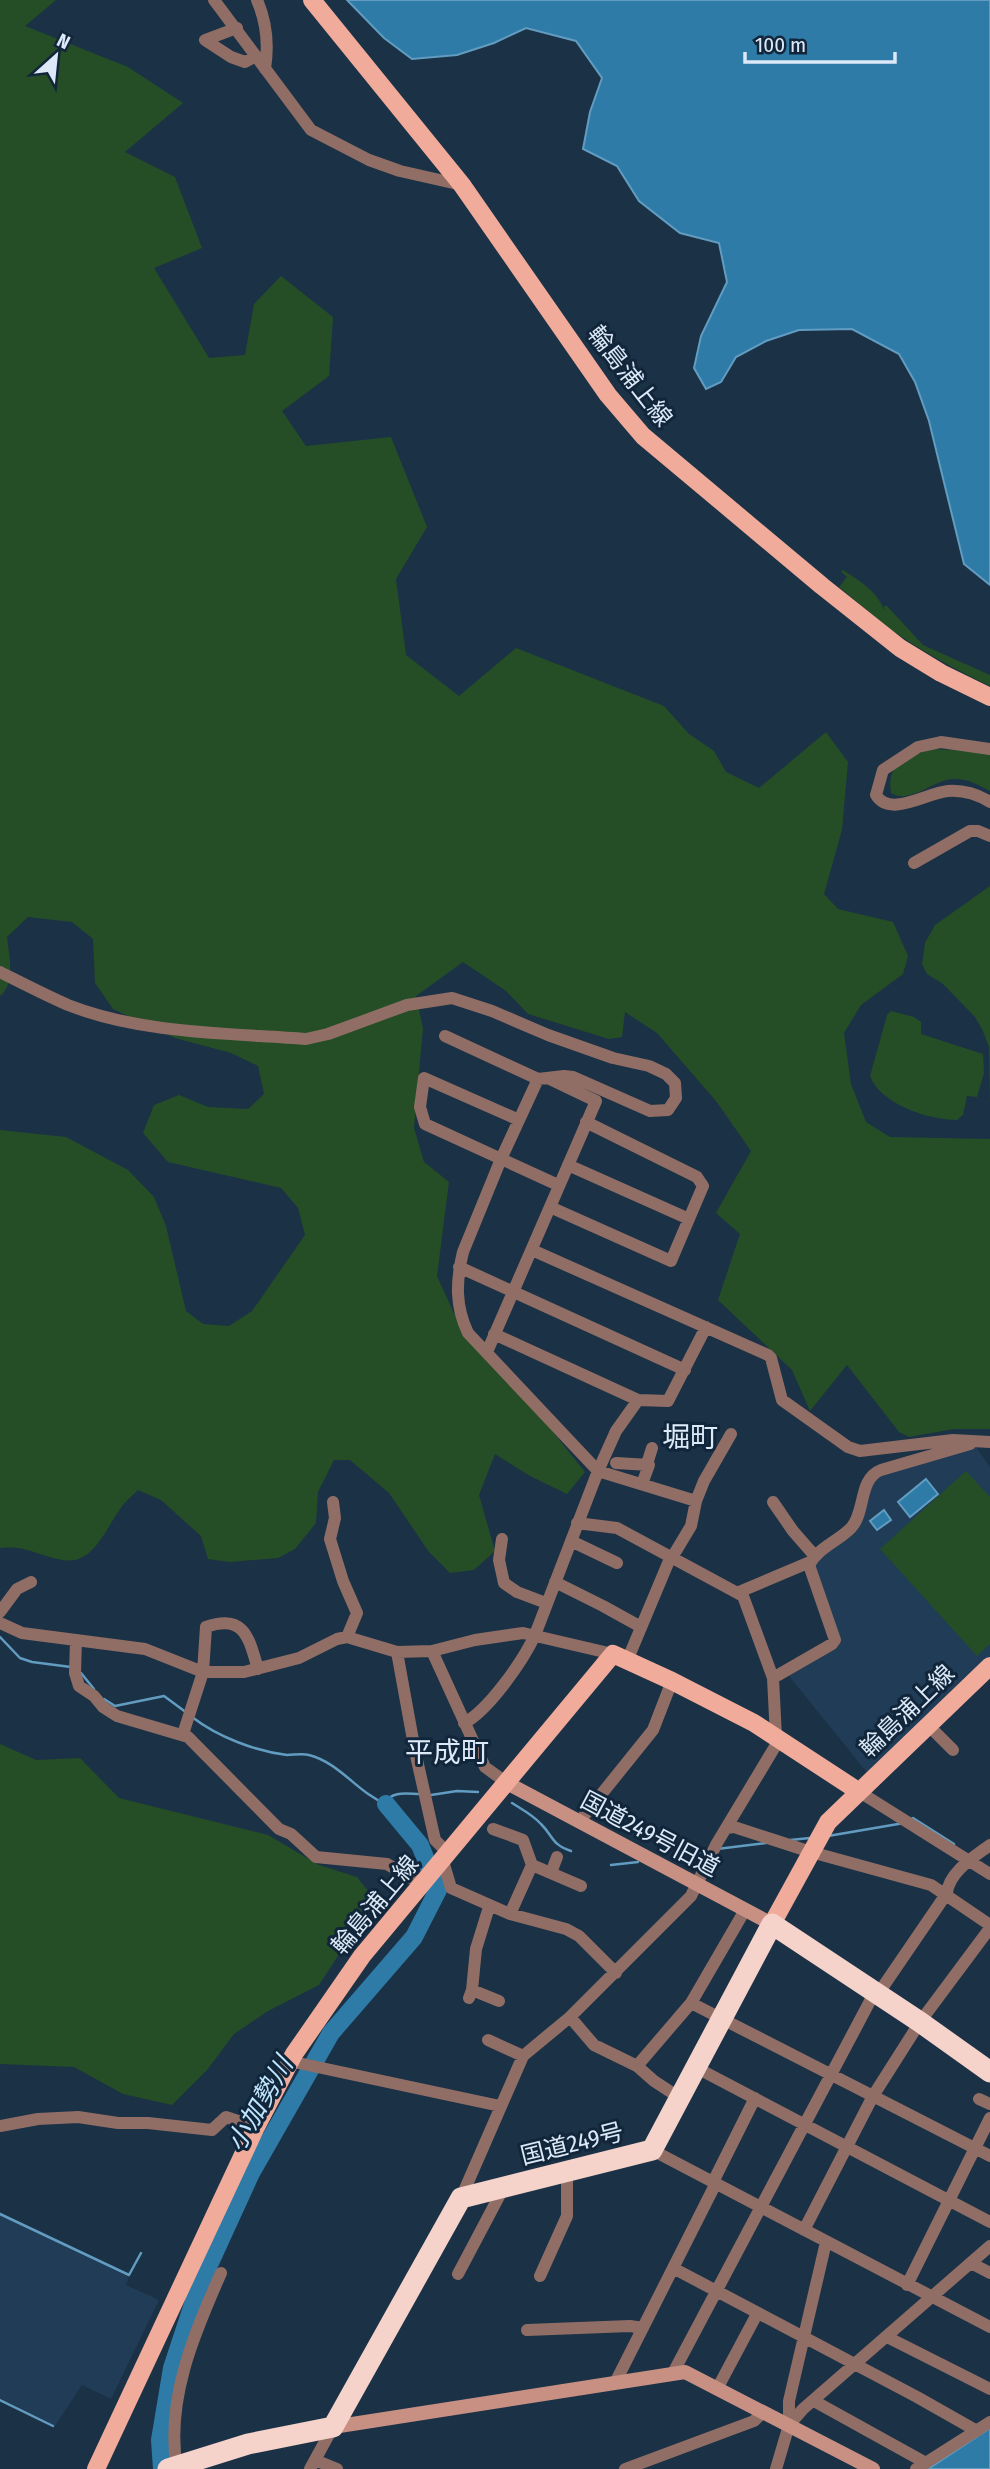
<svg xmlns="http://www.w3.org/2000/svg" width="990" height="2469" font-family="'Fira Sans Condensed','Noto Sans JP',sans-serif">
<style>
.built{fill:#213c56}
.green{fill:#254e26}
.water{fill:#2e7ba8;stroke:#629cc0;stroke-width:2}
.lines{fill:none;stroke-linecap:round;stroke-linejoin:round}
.stream{stroke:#629cc0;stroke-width:2.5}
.river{stroke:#2e7ba8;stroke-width:18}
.street{stroke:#906e65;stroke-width:12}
.secondary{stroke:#c79083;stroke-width:14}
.primary{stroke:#f1ab9a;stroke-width:18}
.highway{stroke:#f5d2ca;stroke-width:21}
.labels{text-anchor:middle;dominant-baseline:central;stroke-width:6;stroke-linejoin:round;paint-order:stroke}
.street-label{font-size:24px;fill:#dce9f8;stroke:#12263b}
.water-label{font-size:26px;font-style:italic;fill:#c0e5ff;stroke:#12263b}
.quarter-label{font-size:28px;fill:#dce9f8;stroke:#12263b}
</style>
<rect width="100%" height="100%" fill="#1b3146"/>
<!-- built -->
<path class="built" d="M976,1447L990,1467V1659L869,1775L789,1676L839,1645L812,1569L815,1561L855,1529L871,1483L879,1475Z
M0,2215L129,2277L126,2285L159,2300L111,2399L82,2385L55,2426L0,2398Z"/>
<!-- green -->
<path class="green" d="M0,0H56L25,26L128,67L183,103L125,152L175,177L202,248L154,268L209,358L245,355L254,304L281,276L333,317L329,376L282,411L306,446L391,437L427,527L396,579L406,655L459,696L516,648L664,706L689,734L714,751L726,772L759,788L826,732L848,762L842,830L824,894L838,909L893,922L908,956L903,974L861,1005L844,1033L851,1084L866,1122L890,1137L990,1139V1429H954L909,1437L899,1432L847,1365L810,1411L792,1370L718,1300L740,1234L716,1213L751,1151L716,1101L657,1033L625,1012L622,1037L609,1039L528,1014L506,991L463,962L416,996L423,1028L414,1128L424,1162L449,1182L437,1276L462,1331L530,1403L585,1472L567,1494L530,1476L495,1454L479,1495L495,1551L474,1570L450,1573L429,1552L389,1493L350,1460H334L318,1492L316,1523L295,1549L278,1558L229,1562L208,1559L201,1536L161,1500L138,1490C133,1495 127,1500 123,1505C107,1525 94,1566 63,1560C38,1556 27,1545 0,1548V1130L66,1137L128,1170L154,1197L166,1226L186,1311L203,1324L229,1326L252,1311L305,1235L298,1208L281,1188L168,1162L143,1133L154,1105L179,1095L208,1107L248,1109L264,1094L258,1066L231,1053L175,1038L113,1009L95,983L93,939L72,922L28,917L7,937C9,955 16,983 0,996Z
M843,570C858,580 880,593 884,611V606H887L923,645L990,675V686C953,668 919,650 886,626L885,622V625L839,587L847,577L841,572Z
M932,749L990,752V791C979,785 966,778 954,779C934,779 910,805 891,793C886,762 907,757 932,749Z
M990,886V1106L989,1047L982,1029L975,1017L943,984L927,974L922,964L925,943L935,925Z
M891,1011L914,1017L921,1022V1034L983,1054L984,1073L977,1097L967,1096L963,1115L957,1120C929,1120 880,1104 870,1076L887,1015Z
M966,1471L990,1497V1644L977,1656L880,1549Z
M0,1744L36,1760L80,1758L119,1798L268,1835L319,1865L357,1877L373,1897L362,1919L319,1985L268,2011L234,2034L207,2070L172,2105L123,2094L74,2067L0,2064Z"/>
<!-- water -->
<path class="water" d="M347,0H990V585L964,564L929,421L915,382L899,354L852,329L799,330L766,341L736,357L721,382L706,389L694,368L701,336L727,282L719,243L680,233L639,201L617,166L583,149L590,112L602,78L576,41L526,28L494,43L457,55L412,59L384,38Z
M926,1479L938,1494L910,1517L898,1502Z
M884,1510L891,1520L877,1530L870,1521Z
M990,2428V2469H928Z"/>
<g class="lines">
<!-- stream -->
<path class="stream" d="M0,1637L20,1658L32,1662L71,1667
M81,1673L94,1689
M104,1699L115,1706L164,1696L187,1713
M192,1717C218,1737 255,1751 287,1755C294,1755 302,1753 309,1755C340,1763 358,1793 386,1804L385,1803C392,1790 408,1794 421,1794
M431,1795L457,1791L478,1792
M512,1803C523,1810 533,1815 541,1824C554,1837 551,1844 571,1851
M909,1820L913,1818L954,1844
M828,1836L904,1823
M790,1840L810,1838
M717,1849L766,1843
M676,1856L707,1851
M611,1865L638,1862
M0,2214L129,2275L141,2253
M0,2400L53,2426"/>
<!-- river -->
<path class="river" d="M162,2469L160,2440L172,2368L198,2289L251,2173L331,2033L414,1937L438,1890L420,1845L386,1804"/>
<!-- street -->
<path class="street" d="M214,0L311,130L369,160L400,171L462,185
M257,0C267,23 269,44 265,69
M205,40L231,57L245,62L256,56
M205,40L237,28
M990,749L941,742L918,747L883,770L876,795C890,818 926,793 948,791C963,790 977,794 990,802
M914,863L970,831H978L990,836
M0,972C22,983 45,995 68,1005C142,1034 227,1033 306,1039L328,1034L407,1005L452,998L492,1011L548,1035L613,1058L649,1066L666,1074L675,1083L676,1098L668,1110L650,1111L573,1077L564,1076L538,1079L445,1036
M519,1120L424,1078L420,1107L425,1124L558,1185
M568,1165L689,1219
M550,1207L671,1261L703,1186L697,1177L586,1122
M532,1250L768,1355L771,1358L782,1400L848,1447L860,1451L953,1440L990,1442
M459,1267L685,1370
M494,1334L638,1400L668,1401L706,1327
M487,1352L596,1101L550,1079
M638,1400L616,1431L598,1471L696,1501
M616,1463L649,1465L642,1484
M647,1464L652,1448
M333,1502L335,1518L330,1539L343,1581L357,1613L347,1637
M773,1502L793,1531L814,1555
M577,1523L617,1528L743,1596L773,1678L776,1737
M502,1539L499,1560L504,1583L517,1592L546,1603
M571,1541L617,1563
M673,1556L691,1526L696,1501L704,1481L731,1434
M555,1582L603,1606L641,1627
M739,1592L810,1562
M0,1612L17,1589L31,1582
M0,1623L22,1633L145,1649L203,1672H244L299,1658L337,1639L347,1637L397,1652L432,1651L475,1640L523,1633L613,1654
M76,1640L75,1673L79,1686L94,1696L103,1707L117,1716L188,1737L279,1829L291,1834L316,1857L387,1864L423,1885
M432,1651L485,1767L507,1783
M397,1652L415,1751L435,1840L449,1854
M627,1661L671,1556
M773,1678L832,1644L835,1640L809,1565C819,1547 837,1542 851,1528C866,1512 858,1479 881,1470L970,1444
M464,1723C488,1711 523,1661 535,1635L598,1471L468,1333C455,1306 456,1281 463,1252L501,1159L538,1079
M929,1726L953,1750
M183,1734L203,1672L206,1627C245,1613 249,1639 258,1669
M858,1791L990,1874
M579,1822L653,1730L672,1681
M727,1828L734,1827L811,1852L931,1885L990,1925
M493,1829L523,1840L532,1865L581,1886
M443,1861L451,1888L510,1914L566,1929L579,1936L616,1973
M551,1873L557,1857
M510,1914L532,1865
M472,1990L499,2001
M469,1998L472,1990L476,1949L489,1907
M691,2003L990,2156
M570,2017L594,2045L637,2066L654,2081L680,2098
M488,2040L523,2056
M289,2061L500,2106
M637,2066L691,2003L745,1910
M695,2067L990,2222
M979,2099L990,2104
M0,2126L38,2119L78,2117L118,2123H148L212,2130L226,2117L256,2127
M652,2150L990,2327
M461,2198L523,2056L570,2017L691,1896L717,1843L779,1740
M804,2230L873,2096L920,2022L990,1928
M971,2263L990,2273
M673,2268L917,2397L977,2431
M458,2274L504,2187
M540,2276L567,2216V2172
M907,2285L990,2118
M527,2330L630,2326L643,2328
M887,2337L990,2389
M673,2373L870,2001L878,1994L947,1893C949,1872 974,1857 990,1845
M615,2383L714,2187L713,2182L755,2098
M717,2389L757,2314
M814,2401L926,2463
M789,2425L803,2409L990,2246
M315,2460L337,2469
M177,2469C165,2401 194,2334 221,2273
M310,2469L333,2427
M625,2469L754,2421L763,2412
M776,2469L789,2425V2401L826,2242
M916,2469L990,2422"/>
<!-- secondary -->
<path class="secondary" d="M507,1783L772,1924
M333,2427L685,2372L873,2469"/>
<!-- primary -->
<path class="primary" d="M312,0L462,185L608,395L643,436L822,586L900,648L941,673L990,697
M772,1924L828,1822L990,1666
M96,2469L256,2127L294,2054L362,1956L613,1654L672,1681L754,1723L858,1791"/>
<!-- highway -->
<path class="highway" d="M168,2469L248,2444L333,2427L461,2198L652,2150L772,1924L920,2022L990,2072"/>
</g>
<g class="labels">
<!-- street labels -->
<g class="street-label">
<text transform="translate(630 376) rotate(52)">輪島浦上線</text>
<text transform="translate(907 1711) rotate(-44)">輪島浦上線</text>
<text transform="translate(650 1834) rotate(28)">国道249号旧道</text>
<text transform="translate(375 1905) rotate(-50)">輪島浦上線</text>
<text transform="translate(572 2144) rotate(-14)">国道249号</text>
</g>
<!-- water labels -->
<g class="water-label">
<text transform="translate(260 2104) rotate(-60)">小加勢川</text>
</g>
<!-- quarter labels -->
<g class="quarter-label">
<text x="690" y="1437">堀町</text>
<text x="447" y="1752">平成町</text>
</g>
</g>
<!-- north arrow -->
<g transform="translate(56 56) rotate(27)" stroke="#12263b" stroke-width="5" paint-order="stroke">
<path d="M0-5L12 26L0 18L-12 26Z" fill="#dce9f8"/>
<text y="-10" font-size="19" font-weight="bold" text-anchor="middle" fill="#dce9f8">N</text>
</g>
<!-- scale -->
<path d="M745 52v10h150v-10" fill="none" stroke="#dce9f8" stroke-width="3.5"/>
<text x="755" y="52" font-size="21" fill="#dce9f8" stroke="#12263b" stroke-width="5" paint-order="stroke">100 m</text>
</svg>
